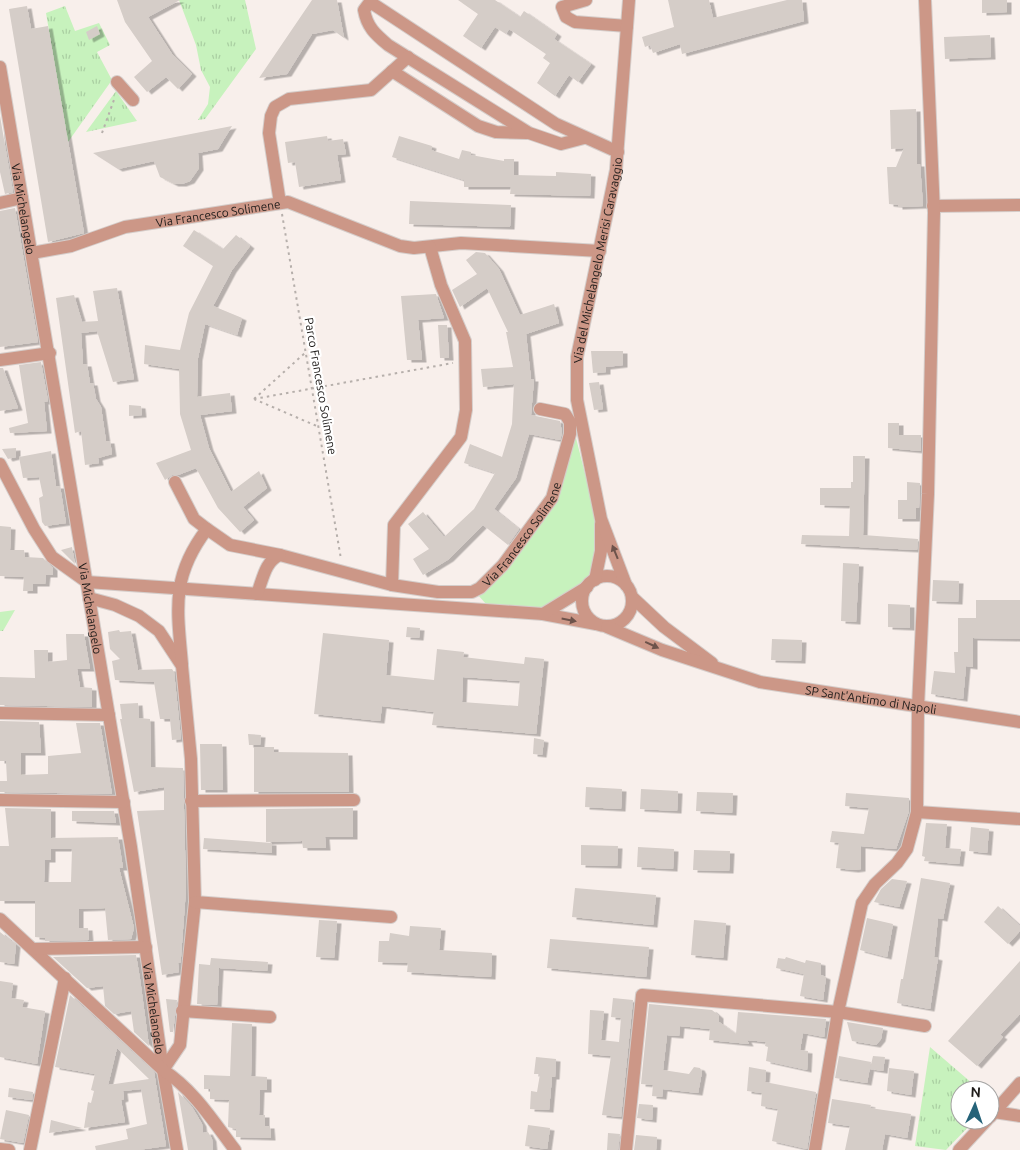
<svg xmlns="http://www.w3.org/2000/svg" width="1020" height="1150" font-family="Ubuntu,sans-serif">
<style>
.grass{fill:url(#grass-tufts)}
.green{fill:#c7f2bd}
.building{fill:#d5cdc8;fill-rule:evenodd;filter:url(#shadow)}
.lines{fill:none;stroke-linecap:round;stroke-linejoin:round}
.minor-casing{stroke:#d5cdca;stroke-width:14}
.path{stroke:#b6afab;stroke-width:2;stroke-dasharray:2.5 4;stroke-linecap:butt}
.minor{stroke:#cc9787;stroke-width:12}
.oneway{fill:#6d534b}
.labels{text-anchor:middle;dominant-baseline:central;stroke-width:4.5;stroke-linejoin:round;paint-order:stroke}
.street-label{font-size:12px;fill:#1f1c1a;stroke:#fff}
</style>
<defs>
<pattern id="grass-tufts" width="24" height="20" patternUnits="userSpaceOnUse" patternTransform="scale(1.25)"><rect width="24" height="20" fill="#c7f2bd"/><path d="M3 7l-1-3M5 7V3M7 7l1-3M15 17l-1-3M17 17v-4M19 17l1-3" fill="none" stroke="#aacfa2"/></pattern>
<filter id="shadow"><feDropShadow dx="4.5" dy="2.5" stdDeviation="0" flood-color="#0004"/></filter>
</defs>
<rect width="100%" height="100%" fill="#f8efeb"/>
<!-- grass -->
<path class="grass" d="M179,0H245L256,49L205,119L198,120L208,104L210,87L201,70L196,45Z
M65,6L75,31L99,23L110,45L97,52L112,80L68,142L46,13Z
M116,91L137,121L86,132Z
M15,610L3,631H0V612Z
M930,1047L980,1090H960V1120H975L946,1150L915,1146Z"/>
<!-- green -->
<path class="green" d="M574,430L596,517V549L592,572L584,581L543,608L486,604L478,595L556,501Z"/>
<!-- building -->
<path class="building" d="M117,0H180L148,17L172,54L192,74L178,89L166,77L147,92L134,77L152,61L125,22Z
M312,0H337L344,38L333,30L312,34L287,74L259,78Z
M458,0H495L520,17L524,11L557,34L554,39L591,64L578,82L569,75L555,96L537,83L550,63L543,58L546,54L509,29L506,34L495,27L481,48L463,36L478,14Z
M668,0H709L713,18L787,0H802L804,21L682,54L680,44L653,53L650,45L645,47L642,37L674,27Z
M982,0H1007V12L982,13Z
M27,6L31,29L48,26L84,233L48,242L9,9Z
M97,26L100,34L89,40L86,32Z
M990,35L991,57L945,59L944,37Z
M916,109L917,164H920L923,206L898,207V205L889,204L887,167H896L904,148L891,149L890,110Z
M0,116L13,192L5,194L0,172Z
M232,126L218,149L198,153L199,168L190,181L182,184H174L160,177L154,161L118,169L93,153Z
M327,136L328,141L343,139L346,154L337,155L341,180L299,187L295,162L288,163L285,142Z
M399,136L432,146L431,150L459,159L462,150L471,152V155L504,161V159H514V175L556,176V172L591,174L590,196L510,194L511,187H464V180L392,157Z
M410,201L511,205L510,227L409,224Z
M15,208L38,342L0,347V211Z
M194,230L223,249L236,235L250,246L232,270L213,306L242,318L237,335L205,324L198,358L197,397L230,393L232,411L200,415L209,448L231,492L259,471L267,488L243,507L254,520L240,532L218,508L196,468L178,475H172L165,480L156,463L191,450L180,414L179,369L144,364L145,345L180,350L189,313L213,266L183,246Z
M476,252L485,253L499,269L520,315L554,304L559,323L526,334L531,379H534L531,415L560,421L562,433L560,440L529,434L516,478L494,509L519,529L508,545L483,525L449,559L423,575L413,559L429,549L408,524L423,512L444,537L474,509L495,473L464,463L470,444L502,457L512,424L514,384L483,387L481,369L513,367L506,332H508L487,288L460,307L452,290L477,274L466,260Z
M117,288L134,379L113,382L97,331L81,333L83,364H87L90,383H93L96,399L101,407L106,441H110L112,454L98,458L99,463L85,465L81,431L75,433L56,298L74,295L82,322L98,321L93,291Z
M436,294L444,318L418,320L422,360H407L401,296Z
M438,325H447L449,358H440Z
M591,351H623V365L606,367V372L593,373Z
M41,362L48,401L44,402L47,431L10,433L9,428L28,423L19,365Z
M0,368H3L18,408L0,411Z
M599,382L603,409L594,410L589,383Z
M129,405L141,406L142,415L129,416Z
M888,423H899V435H921V451L888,448Z
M16,448V457L8,459L2,449Z
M51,451L56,486H60L66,523L45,526L42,522L39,498L43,496L39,477L23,478L19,457Z
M853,456H865L863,535L918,539L917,550L801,544L802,535L849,536L850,506L820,505V488H851V482H853Z
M907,482L920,483L919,508H916V519H898V500H907Z
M0,526L11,527L10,550H24L25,557L43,558L53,568V575H46L45,584H33V591H23L24,577L0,576Z
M72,547L75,564L61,550Z
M843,563L859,564L856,622L841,621Z
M933,580L959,581L958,602L932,601Z
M976,600H1020V639L973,638V667L966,666L963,699L931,694L934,671L955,673L954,652H958V618H976Z
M888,604L910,605V628L888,627Z
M407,627L420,628L419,638L406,637Z
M119,630L120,632L131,631L138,670L172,669L174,672L181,739L172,740L170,719H160L154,682L115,680L112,661L120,659L110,649L108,632Z
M323,633L389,640L386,675L434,680L437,649L464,652L463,657L524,664L525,657L544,659L536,734L432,725L434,712L382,706L380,721L314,714ZM463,677L520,681L518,706L462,702Z
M66,634H84L90,669H77L80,687L92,688V707L0,705V677L35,678L34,650H48V662L67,660Z
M772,639L802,640L801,661L771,660Z
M138,703L139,718L150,719L151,767L183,768L186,889L181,957V962L178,963L179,972L162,975L137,811L164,810V787L134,792L120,719H122L120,704Z
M0,721L39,722L41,753H21V775L48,774V756L81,753L76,723H100L112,794L0,792V781H7L6,761H0Z
M248,734L261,735L260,745H249Z
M534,738L544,740L542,755L533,754Z
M200,744H222L223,790H201Z
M254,747H274V752L348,753L349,792H254Z
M586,787L622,789L621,809L585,807Z
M641,789L678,791L677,811L640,809Z
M697,792L733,793L732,813L696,811Z
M846,793L909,798V811L896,849L861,846V869L854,870L836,868L839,843L830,842L832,831L864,834L869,808L845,806Z
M5,808L51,809V838L118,837L123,868H119L134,928L131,939L108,940L105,908L79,909V928H88L89,940L45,941V938L35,937V901H0V846H9ZM51,849H72L71,882H44L45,860H51Z
M353,808V837H325L326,848H303L302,841L266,842V809Z
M72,811H114L116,823L72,821Z
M926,823L947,824L945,848L961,849L959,864L924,861L925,857L922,856Z
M971,827L989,829L987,853L969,851Z
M204,838L272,843V853L203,849Z
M581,845L618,846L617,866L581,865Z
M638,847L674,849L673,869L637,867Z
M694,850L730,851L729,871L693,870Z
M921,878L950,883L943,919L938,918L934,957L938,958L930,1009L897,1003L901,979H903Z
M892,879L907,881L899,907L874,902L881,889Z
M575,888L656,895L653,925L572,917Z
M998,906L1020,926V931L1008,944L984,922Z
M867,918L893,924L887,957L860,950Z
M319,920L337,921L334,958L316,957Z
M694,920L726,923L723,958L691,955Z
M410,926L441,928L439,950L492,953L491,977L407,972L408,963L378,962L379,941H389L390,933L409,936Z
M0,932L16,945L14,964L0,962Z
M550,939L649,947L646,977L547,968Z
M136,955L140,979L149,1046L134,1032L131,1011L114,1014L105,1006L103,986L87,988L53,957Z
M786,957L805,963L806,960L821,963V975L826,977L823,1000L800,996L804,974L776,968L778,958L785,959Z
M211,958L268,962L267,971L219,968L217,1005L197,1004L199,964L210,965Z
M1020,961V1014L1000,1035L1003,1037L977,1066L948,1041Z
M0,981L13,983L11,998L24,1000L22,1007L45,1011L37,1064L0,1057Z
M70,995L154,1072L166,1146L138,1150H96L95,1146L128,1139L126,1129L147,1124L141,1089L123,1091L124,1099L121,1100L125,1122L84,1128L88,1102L91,1103L94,1091L91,1090L95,1074L55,1067ZM117,1048L149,1079L108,1085Z
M613,998L633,1000L621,1117L602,1115L611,1056L588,1054L590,1010L604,1011L601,1040L619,1042L621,1018L611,1017Z
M166,999L177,1000L173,1032H170Z
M649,1004L712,1010L719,1016V1022L736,1034L738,1012L826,1019L824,1037L803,1033L800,1050L808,1051L807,1070L766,1061L768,1047L765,1046L766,1042L747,1040L749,1044L709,1040L710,1029L680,1026L679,1036L667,1035L663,1070L689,1074L694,1067L700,1068L702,1072L698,1093L663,1089L662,1097L652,1096L653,1085L641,1084Z
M847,1022L883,1028L881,1039L876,1045L852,1041Z
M232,1023L252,1024L251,1076L267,1077V1090H260L259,1115H265V1126H270L271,1138L236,1137V1129L228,1127L229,1100L210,1099V1089H204V1075L230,1076Z
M839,1056L871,1062L867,1083L835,1078Z
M873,1056L885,1057L883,1071L870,1069Z
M536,1057L556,1059L555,1077H552L549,1110L530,1109L531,1091L537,1092L540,1074H534Z
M749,1067L766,1070L765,1082L816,1092L807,1149L772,1141L778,1109L761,1106L762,1093L747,1091Z
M889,1068L914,1071L911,1095L887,1091Z
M9,1088L33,1092L32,1100L8,1097Z
M178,1092L192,1107L202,1124L203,1133L208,1132L212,1139L213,1150H188Z
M832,1099L871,1105L870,1108L911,1114L907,1138L885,1134L882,1150H845L850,1126L828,1123Z
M639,1104L653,1105L652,1120L637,1118Z
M6,1110L29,1115L23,1143L0,1139Z
M51,1120L82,1128L49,1133Z
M528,1125L550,1128L547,1149L525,1146Z
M608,1133L620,1134L618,1150H607Z
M636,1135L657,1137L656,1150H634Z"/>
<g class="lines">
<!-- minor casing -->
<g class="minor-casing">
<g id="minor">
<path d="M586,0L562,7L566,17L575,22L627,26"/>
<path id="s1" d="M0,67L131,847L163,1070L177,1150"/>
<path d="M392,71L478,126L496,132L527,133"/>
<path d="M117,82L133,100"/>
<path d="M584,138L561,144L529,133L388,45C375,34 367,27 364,10L370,2L556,124L618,152"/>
<path d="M0,203L22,198"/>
<path d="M280,203L269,133L271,116L275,107L289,99L371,90L408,57"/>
<path d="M933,206L1020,205"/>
<path id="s2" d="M32,253L71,246L125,227L288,202L400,246L414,248L461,243L600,251"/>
<path d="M0,360L50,353"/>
<path d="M0,464L34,529L52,557L87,582L543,614L596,624"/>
<path d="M175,482L194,519L207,529"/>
<circle cx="607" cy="601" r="25"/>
<path d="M595,580L601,551V524"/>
<path d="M392,585L394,525L461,437L466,410L465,341L441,285L430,247"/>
<path id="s3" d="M626,585L601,519L577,400V357L616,170L629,0"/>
<path id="s4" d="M257,594C263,579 265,561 280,555L392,585L438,592H472L480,588L503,565L552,498L570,434V422L565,414L540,409"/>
<path d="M632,597L664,627L712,663"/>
<path d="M89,598L115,605L139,616L159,631L182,666L191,759L195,902L180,1045L163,1070"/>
<path d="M543,614L587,587"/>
<path id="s5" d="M607,627L662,650L760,682L1020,722"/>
<path d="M182,664C177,608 171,576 207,529L230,545L280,555"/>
<path d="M0,713L109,715"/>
<path d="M0,800L124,802"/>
<path d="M191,801L354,800"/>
<path d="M917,812L1020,819"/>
<path d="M195,902L391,917"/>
<path d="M0,919L163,1070C194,1090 213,1121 235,1150"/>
<path d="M33,949L146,947"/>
<path d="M182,1011L270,1017"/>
<path d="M994,1112L1020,1116"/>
<path d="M990,1117L1020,1083"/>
<path d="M0,1149L9,1150"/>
<path d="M30,1150L65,978"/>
<path d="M626,1150L642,995L838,1012L925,1026"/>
<path d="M815,1150L838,1012L862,903L875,884L897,863L907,849L917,812L918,707L928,494L934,213L925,0"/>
<path d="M959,1150L987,1120"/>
</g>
</g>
<!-- path -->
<path class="path" d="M102,133L115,97
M282,214L341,559
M254,399L453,363
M254,399L306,352
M254,399L319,427"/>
<!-- minor -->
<use href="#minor" class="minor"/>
</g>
<!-- one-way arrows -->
<defs><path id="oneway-solid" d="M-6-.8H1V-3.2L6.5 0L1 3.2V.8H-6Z" transform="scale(1.25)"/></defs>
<g class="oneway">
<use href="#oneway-solid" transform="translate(615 552) rotate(-112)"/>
<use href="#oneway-solid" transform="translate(569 620) rotate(11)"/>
<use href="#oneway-solid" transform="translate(652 645) rotate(25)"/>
</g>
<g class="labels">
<!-- street labels -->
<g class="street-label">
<text stroke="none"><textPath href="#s1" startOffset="144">Via Michelangelo</textPath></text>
<text stroke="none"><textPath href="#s2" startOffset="191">Via Francesco Solimene</textPath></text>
<text stroke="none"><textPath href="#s3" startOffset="334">Via del Michelangelo Merisi Caravaggio</textPath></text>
<text transform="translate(321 386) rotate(80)">Parco Francesco Solimene</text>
<text stroke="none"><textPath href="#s4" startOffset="321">Via Francesco Solimene</textPath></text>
<text stroke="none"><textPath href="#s1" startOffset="549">Via Michelangelo</textPath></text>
<text stroke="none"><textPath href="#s5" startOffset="275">SP Sant'Antimo di Napoli</textPath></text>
<text stroke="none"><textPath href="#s1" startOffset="954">Via Michelangelo</textPath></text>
</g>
</g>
<!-- north arrow -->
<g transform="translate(975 1105) rotate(3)"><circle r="24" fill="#ffffff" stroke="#a5a4a3"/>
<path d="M0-4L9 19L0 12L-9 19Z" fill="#256379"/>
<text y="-8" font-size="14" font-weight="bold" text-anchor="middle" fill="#1f1c1a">N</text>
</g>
</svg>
